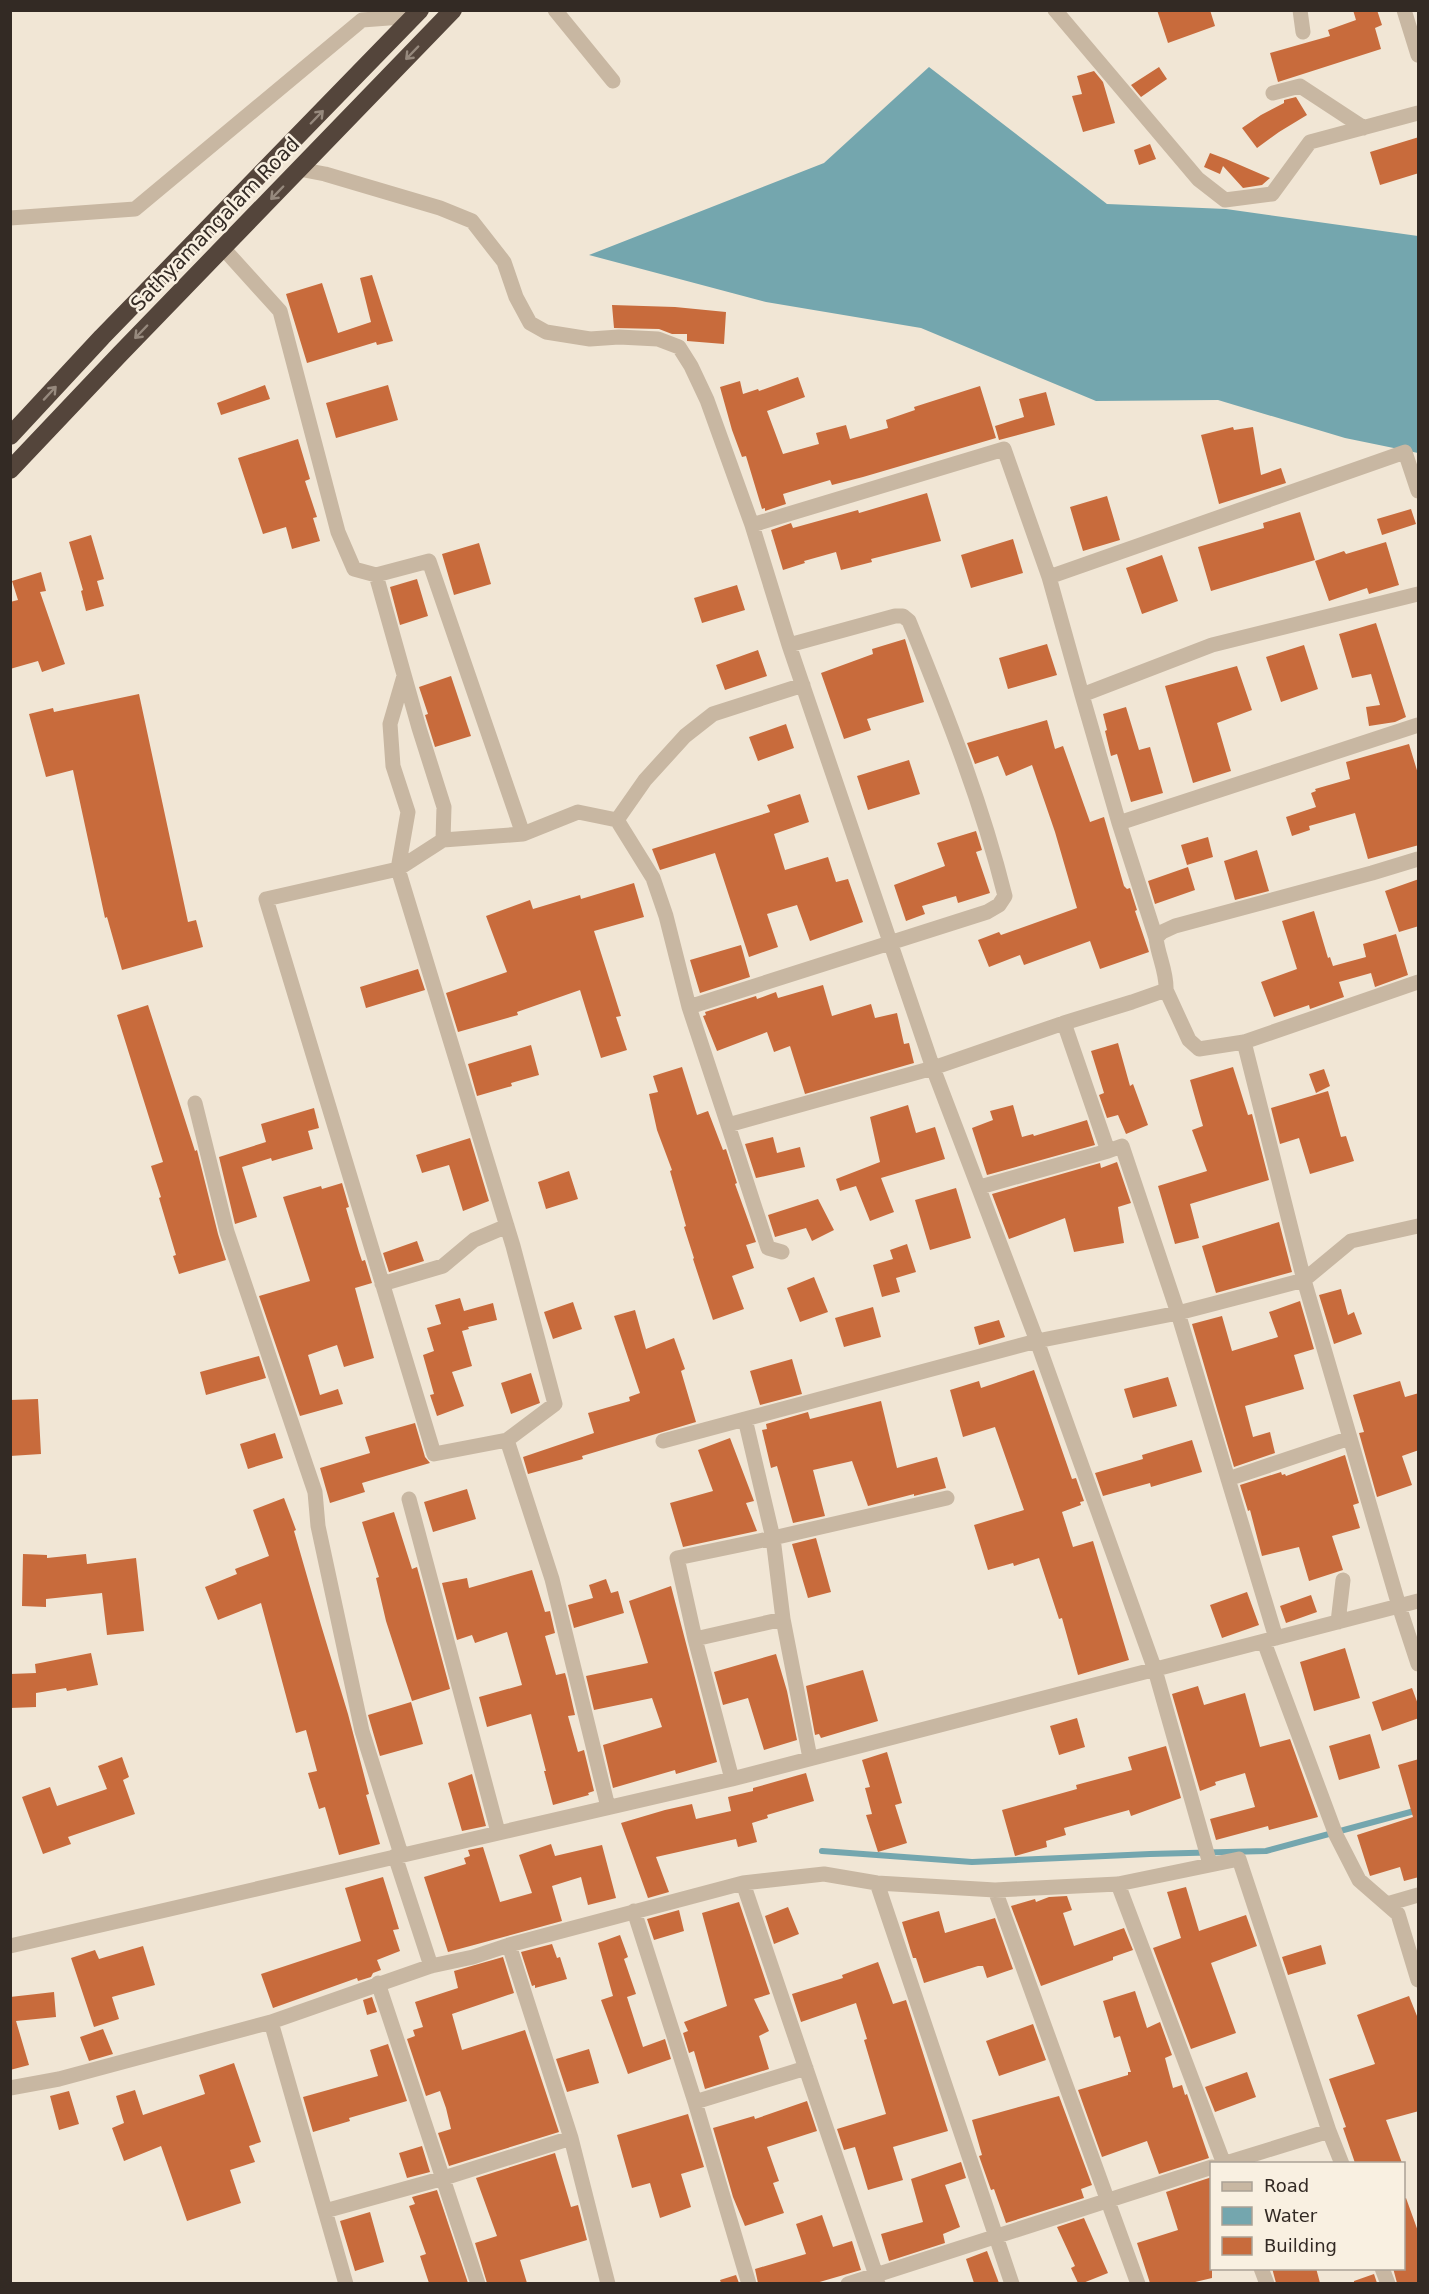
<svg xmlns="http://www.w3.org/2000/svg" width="1429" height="2294" font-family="'DejaVu Sans',sans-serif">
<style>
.water{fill:#74a6ae}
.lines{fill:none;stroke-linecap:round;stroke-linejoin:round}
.stream{stroke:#74a6ae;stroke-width:6}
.building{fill:#c86b3c}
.minor{stroke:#c8b7a2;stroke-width:15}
.highway{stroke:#54453b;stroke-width:18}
.oneway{stroke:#96897d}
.labels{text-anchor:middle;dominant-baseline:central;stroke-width:5;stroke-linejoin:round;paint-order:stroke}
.street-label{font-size:20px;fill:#332a24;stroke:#f9f0e1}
</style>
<rect width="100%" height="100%" fill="#f1e6d5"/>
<!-- water -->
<path class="water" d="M929,67L1107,204L1226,209L1418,236V453L1345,438L1218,400L1096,401L921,328L766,302L589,255L824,163Z"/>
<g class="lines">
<!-- stream -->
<path class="stream" d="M822,1851L972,1862L1150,1854L1266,1851L1418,1810"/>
</g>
<!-- building -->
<path class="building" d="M1157,10H1210L1215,26L1168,43Z
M1353,10H1377L1382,25L1375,28L1381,49L1278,82L1270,53L1330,36L1328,30L1356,20Z
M1159,67L1167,79L1141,97L1131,85Z
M1094,71L1103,82L1115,123L1083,132L1072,96L1082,94L1077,76Z
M1296,97L1307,115L1279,132L1257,148L1242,128L1261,115L1284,103V100Z
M1419,137V173L1380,185L1370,152Z
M1150,144L1156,159L1139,165L1134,150Z
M1210,153L1226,159L1270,178L1262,185L1243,188L1223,166L1220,174L1204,167Z
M372,275L393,341L377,345L376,342L307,363L286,294L322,283L338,333L371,322L360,278Z
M612,305L675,307L726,312L724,344L687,341V334H672L659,329L614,328Z
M798,377L805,397L767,411L783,454L819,444L816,433L846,425L850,439L888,428L886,420L915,410L914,407L980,386L996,438L863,477L832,485L830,480L783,494L786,504L765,511V508L762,509L746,456L742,457L732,430L720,387L740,381L743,394L758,389L759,391Z
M265,385L270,399L221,415L217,403Z
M388,385L398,420L336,438L326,403Z
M1046,392L1055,425L999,440L995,426L1024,417L1019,399Z
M1233,427L1234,430L1253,427L1261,475L1281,468L1286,483L1219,504L1201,435Z
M298,439L310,479L305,481L317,517L313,518L320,541L292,549L286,527L263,534L238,458Z
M927,493L941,541L871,559L872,562L841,570L836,552L804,561L805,563L783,570L771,530L791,523L793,528L858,510L859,513Z
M1107,496L1120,540L1083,551L1070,507Z
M1411,509L1416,524L1382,535L1377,519Z
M1300,512L1315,560L1211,591L1198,547L1264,528L1263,523Z
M91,535L104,579L97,581L104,606L86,611L81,591L83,590L69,542Z
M1013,539L1023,573L971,588L961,555Z
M1386,542L1399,585L1369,594L1367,588L1329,601L1315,561L1344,551L1346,554Z
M479,543L491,584L454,595L442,554Z
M1162,555L1178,601L1142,614L1126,568Z
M41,572L46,591L40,592L65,664L42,672L38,661L10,669V602L18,600L12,581Z
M417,579L428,616L400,625L390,587Z
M737,585L745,610L702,623L694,598Z
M1376,623L1406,717L1395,722L1369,726L1366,707L1380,705L1371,674L1352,678L1339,634Z
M905,639L924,702L867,719L871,730L844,739L821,673L873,654L872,649Z
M1047,644L1057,675L1008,689L999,658Z
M1304,645L1318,689L1281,702L1266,657Z
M758,650L767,676L725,690L716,665Z
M1237,666L1252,710L1217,723L1231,771L1193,783L1165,686Z
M451,676L471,736L435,747L425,715L428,714L419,687Z
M139,694L188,922L196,920L203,947L122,970L107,917L105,918L73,770L46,777L29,714L53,708L54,712Z
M1126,707L1139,750L1150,747L1163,793L1131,802L1117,754L1111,756L1105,731L1107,730L1103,714Z
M1047,720L1055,749L1063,746L1090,822L1104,817L1124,886L1127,889L1130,888L1137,910L1135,911L1149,952L1100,969L1090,941L1024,965L1020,955L989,967L978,940L999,932L1001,935L1077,908L1055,832L1032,765L1006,776L998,756L975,764L967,743Z
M786,724L794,748L758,761L749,737Z
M1409,744L1419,777V845L1368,859L1355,813L1309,826L1310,830L1292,836L1286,817L1316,807L1311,793L1316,791L1315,789L1350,779L1346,762Z
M909,760L920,794L868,810L857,776Z
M800,794L809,822L774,834L785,870L828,857L836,882L848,879L863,922L810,941L797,905L767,914L778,947L749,957L715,853L660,870L652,849L770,812L767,805Z
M976,831L982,850L976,852L990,893L958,903L956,896L922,906L925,914L906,921L894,885L945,866L937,843Z
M1208,837L1213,857L1187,865L1181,845Z
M1257,850L1269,891L1235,900L1224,861Z
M1188,867L1195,890L1155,904L1148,881Z
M1419,879V926L1399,932L1385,891Z
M634,883L644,917L594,931L621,1016L616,1017L627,1050L601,1058L580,990L517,1012L518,1015L458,1032L446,993L507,972L486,916L530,900L533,909L580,895L581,899Z
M1314,911L1328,958L1330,957L1333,966L1366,957L1363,944L1396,934L1408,975L1375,987L1371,973L1339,982L1344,997L1310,1009L1309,1005L1274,1017L1261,982L1297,969L1282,921Z
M741,945L750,977L700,993L690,960Z
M418,969L425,990L366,1008L360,987Z
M823,985L832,1016L871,1004L875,1018L897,1013L904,1044L909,1043L914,1063L805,1094L790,1046L774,1052L767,1032L717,1051L703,1016L706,1015L705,1012L756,996L757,999L776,992L778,998Z
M148,1005L195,1151L197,1150L218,1234L226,1260L179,1274L173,1256L176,1255L159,1198L161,1197L151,1166L163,1162L117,1015Z
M1118,1043L1130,1086L1133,1084L1148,1125L1126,1134L1118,1115L1107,1118L1099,1095L1104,1093L1091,1051Z
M531,1045L539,1075L511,1083L512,1086L477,1096L468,1064Z
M682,1067L697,1115L708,1111L723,1150L726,1149L737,1183L735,1184L756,1242L746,1245L754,1268L732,1276L744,1309L713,1320L693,1259L694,1258L684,1227L686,1226L670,1171L672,1170L657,1130L649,1094L658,1092L653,1076Z
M1233,1067L1248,1115L1252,1114L1269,1180L1190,1204L1199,1238L1175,1244L1158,1186L1207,1171L1192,1130L1203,1126L1190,1080Z
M1324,1069L1330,1086L1316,1093L1309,1074Z
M1328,1091L1341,1137L1346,1136L1354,1161L1310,1174L1299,1138L1280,1144L1271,1108Z
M908,1105L916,1133L935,1127L945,1159L881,1178L894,1212L870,1221L856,1186L840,1191L836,1179L880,1162L870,1117Z
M1013,1105L1022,1137L1033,1134L1034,1136L1087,1120L1095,1145L987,1175L972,1128L993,1120L990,1111Z
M314,1108L319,1128L308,1131L313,1149L272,1161L271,1158L242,1167L257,1217L235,1224L219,1157L266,1142L261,1124Z
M773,1137L777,1153L800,1147L805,1167L756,1178L745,1144Z
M470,1138L489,1201L463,1211L449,1165L422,1173L416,1155Z
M1117,1162L1131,1203L1118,1207L1124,1243L1074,1252L1065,1218L1009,1239L992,1194L1100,1163L1101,1168Z
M569,1171L578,1199L546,1209L538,1182Z
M342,1183L349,1207L346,1208L359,1252L362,1261L365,1260L372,1283L355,1288L374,1358L344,1367L337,1345L308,1355L320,1395L338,1389L343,1404L300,1416L259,1296L310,1281L283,1197L321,1186L322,1189Z
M956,1188L971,1238L930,1250L915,1200Z
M818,1199L834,1230L812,1241L806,1228L775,1237L768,1215Z
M1279,1222L1292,1272L1216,1293L1202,1246Z
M417,1241L424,1261L389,1272L383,1253Z
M907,1244L916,1272L896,1278L900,1292L882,1297L873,1265L893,1259L890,1250Z
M814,1277L828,1312L800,1322L787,1288Z
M1341,1289L1348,1315L1354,1312L1362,1334L1334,1344L1319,1295Z
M460,1298L464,1311L493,1303L497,1320L468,1327L469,1329L462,1331L472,1366L452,1372L464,1406L437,1416L430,1395L434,1394L423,1355L434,1351L427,1328L441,1324L435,1305Z
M1300,1301L1314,1349L1294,1355L1304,1389L1245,1406L1253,1437L1270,1432L1275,1453L1234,1467L1192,1324L1222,1316L1232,1351L1278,1337L1269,1312Z
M573,1302L582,1329L553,1339L544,1312Z
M873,1307L881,1337L844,1347L835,1318Z
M635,1310L646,1349L674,1338L685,1369L681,1371L696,1422L582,1456L583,1459L528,1474L523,1457L594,1433L588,1413L630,1401L629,1397L640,1393L614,1316Z
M999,1320L1005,1337L979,1345L974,1327Z
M259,1356L266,1378L206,1395L200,1372Z
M792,1359L802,1394L760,1405L750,1371Z
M1034,1370L1072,1479L1076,1478L1084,1501L1080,1502L1081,1505L1062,1512L1073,1547L1093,1541L1129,1660L1078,1675L1062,1618L1059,1619L1039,1558L1014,1566L1013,1563L988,1570L974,1525L1024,1510L995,1427L963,1437L950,1390L979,1381L981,1388Z
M531,1373L540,1403L511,1414L501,1383Z
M1168,1377L1177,1406L1133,1418L1124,1389Z
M1400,1381L1405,1397L1419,1393V1450L1402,1456L1412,1485L1377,1497L1359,1433L1364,1432L1353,1395Z
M38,1399L41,1454L10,1456V1400Z
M881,1401L897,1468L937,1457L946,1488L914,1496V1494L868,1506L852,1461L848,1462L813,1470L825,1516L793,1523L777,1466L771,1468L762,1430L767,1429L766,1424L808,1412L810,1419Z
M415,1423L425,1457L430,1463L362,1483L365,1492L330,1503L320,1468L370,1453L365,1437Z
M275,1433L283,1458L248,1469L240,1444Z
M730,1438L754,1501L746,1503L757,1531L683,1547L670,1503L713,1491L698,1450Z
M1192,1440L1202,1472L1151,1487L1150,1483L1103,1496L1095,1473L1143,1459L1142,1455Z
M1345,1455L1359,1503L1353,1505L1360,1528L1332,1536L1343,1570L1309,1581L1299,1547L1262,1556L1250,1510L1248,1511L1240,1485L1281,1472L1282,1475L1285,1474L1286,1476Z
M467,1489L476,1519L433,1532L424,1502Z
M284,1498L296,1530L294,1531L321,1625L348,1714L369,1794L366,1795L380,1844L339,1855L325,1807L319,1809L308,1773L317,1771L306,1730L296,1733L261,1603L218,1620L205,1587L237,1574L235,1569L269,1556L253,1510Z
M394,1512L412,1569L417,1567L450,1689L412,1701L386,1621L376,1578L379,1577L362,1522Z
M816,1538L831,1592L808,1598L792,1544Z
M23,1554L47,1555V1558L86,1554L87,1564L136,1558L144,1631L107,1635L102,1593L46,1599V1607L22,1606Z
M532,1570L545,1612L550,1611L555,1633L545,1636L556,1675L565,1673L567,1680L575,1715L568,1716L578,1752L584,1750L594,1791L588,1793L589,1795L553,1805L544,1771H546L531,1714L487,1727L479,1697L522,1685L507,1632L475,1643L472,1635L457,1640L442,1583L467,1578L469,1588Z
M606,1579L611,1593L618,1591L624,1613L574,1628L568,1605L593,1598L589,1585Z
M671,1586L717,1762L676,1774L675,1770L613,1788L603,1745L662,1727L652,1698L594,1710L586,1676L648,1663L629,1601Z
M1247,1592L1259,1625L1222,1638L1210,1605Z
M1311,1595L1317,1612L1286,1623L1280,1606Z
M1345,1648L1360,1698L1314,1711L1300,1662Z
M91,1653L98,1685L67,1691L66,1688L36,1693V1707L10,1708V1674L36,1673L35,1664Z
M776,1654L787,1691L797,1740L764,1750L748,1698L723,1705L714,1672Z
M863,1670L878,1721L821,1738L819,1734L815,1735L806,1686Z
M1198,1686L1204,1705L1245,1693L1260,1747L1290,1739L1318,1817L1269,1830L1268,1826L1216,1840L1210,1819L1255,1807L1245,1773L1215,1782L1216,1785L1200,1791L1172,1694Z
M1412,1688L1419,1707V1718L1382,1731L1372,1702Z
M411,1702L423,1744L380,1756L368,1715Z
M1077,1718L1085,1747L1059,1755L1050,1726Z
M1370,1734L1380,1768L1339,1780L1329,1746Z
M1166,1746L1181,1798L1131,1816L1129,1810L1064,1828L1066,1835L1046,1841L1047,1847L1015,1856L1002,1810L1077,1789L1076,1785L1132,1770L1128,1757Z
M887,1752L902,1803L895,1805L907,1843L878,1852L866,1815L872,1814L865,1788L870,1787L862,1760Z
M122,1757L129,1777L123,1780L135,1814L68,1837L71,1844L43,1854L22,1797L50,1787L57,1806L107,1789L98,1766Z
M1419,1759V1877L1404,1881L1400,1867L1370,1876L1357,1835L1413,1817L1398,1765Z
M806,1773L814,1801L767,1815L768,1818L752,1823L757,1842L738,1847L736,1839L656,1857L669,1892L648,1898L621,1823L665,1810L692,1804L696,1819L731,1811L728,1797L753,1791V1788Z
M472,1774L486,1826L462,1831L448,1783Z
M551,1844L555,1856L602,1845L616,1898L588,1905L581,1877L552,1886L562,1921L448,1952L424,1877L466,1864L464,1858L470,1856L468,1850L483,1847L500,1902L532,1893L519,1855Z
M383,1877L399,1929L393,1930L400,1951L377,1960L381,1970L373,1973L371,1977L358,1981L357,1978L273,2008L261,1974L361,1941L345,1888Z
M1186,1887L1199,1931L1246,1915L1257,1946L1211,1963L1236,2033L1191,2049L1153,1948L1181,1938L1167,1892Z
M1067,1896L1072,1910L1063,1913L1074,1946L1124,1928L1133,1950L1113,1957V1960L1041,1986L1011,1906L1035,1899L1036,1902L1049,1897Z
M739,1902L770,1994L754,1999L769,2031L759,2036L769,2069L705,2089L694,2051L689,2053L683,2033L688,2031L684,2022L727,2006L702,1913Z
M788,1907L799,1934L774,1944L765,1916Z
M679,1910L684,1931L654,1940L647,1919Z
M939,1911L945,1933L995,1918L1013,1969L987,1978L983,1966H978L924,1983L916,1958H913L902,1922Z
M620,1935L628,1957L624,1959L636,1994L627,1997L643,2047L665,2039L671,2059L628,2074L601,2000L613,1996L598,1943Z
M552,1944L557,1958L560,1957L567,1979L535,1988V1985L532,1986L521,1952Z
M1321,1945L1326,1964L1288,1975L1282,1957Z
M143,1946L155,1985L112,1997L119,2019L94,2027L71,1958L95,1950L99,1959Z
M503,1957L514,1993L452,2014L462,2050L525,2030L559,2132L449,2166L438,2133L451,2129L446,2108L440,2091L426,2096L407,2039L415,2036L413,2030L423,2027L415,2002L458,1988L454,1971Z
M878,1962L893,2004L906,2000L948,2131L893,2147L903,2180L868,2190L855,2147L844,2150L837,2129L886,2114L864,2040L867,2039L856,2003L801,2022L792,1994L843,1978L842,1975Z
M1135,1991L1147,2028L1160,2022L1172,2055L1165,2058L1173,2088L1182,2085L1185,2095L1187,2094L1209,2158L1159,2174L1147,2141L1102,2157L1078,2090L1128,2075V2072H1131L1120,2036L1114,2038L1103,2001Z
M54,1992L56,2017L16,2021L29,2065L10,2070V1997Z
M1409,1996L1419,2021V2111L1386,2120L1402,2163H1355L1343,2128L1346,2127L1329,2079L1375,2064L1357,2015Z
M372,1997L377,2012L367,2015L363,2000Z
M1033,2024L1046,2060L999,2076L986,2041Z
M103,2029L113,2054L89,2061L80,2037Z
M388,2044L407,2101L349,2118L350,2121L313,2132L303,2097L378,2076L370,2050Z
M589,2049L599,2083L567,2092L556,2059Z
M234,2063L261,2142L249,2146L255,2162L230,2170L241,2203L187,2221L161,2146L124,2161L112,2128L124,2123L116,2096L135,2090L143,2115L205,2094L199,2075Z
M1247,2072L1256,2097L1215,2112L1205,2087Z
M69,2091L79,2124L59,2130L50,2096Z
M1059,2096L1092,2185L1081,2189L1084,2198L1006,2223L994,2189L991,2190L979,2156L982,2155L972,2120Z
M807,2101L817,2131L767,2147L779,2181L773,2183L784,2213L745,2226L733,2197L713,2128L754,2116L755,2119Z
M688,2114L704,2167L681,2174L691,2207L660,2218L650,2183L632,2188L617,2135Z
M422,2146L430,2172L407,2178L399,2153Z
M555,2153L571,2207L578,2205L587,2240L520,2260L527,2283H487L475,2243L497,2236L476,2178Z
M961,2162L966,2178L945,2185L960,2227L943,2234L945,2243L889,2261L881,2234L923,2222L911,2179Z
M1212,2177V2278L1191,2283H1150L1137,2243L1178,2230L1166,2192Z
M437,2190L468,2283H429L420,2256L426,2254L409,2206L415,2204L412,2197Z
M1406,2198L1419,2234V2283H1397L1393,2268H1404V2199Z
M370,2212L384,2262L355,2271L340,2221Z
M822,2215L833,2247L852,2241L861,2270L816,2283H758L755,2269L806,2254L796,2224Z
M1084,2218L1108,2273L1083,2283H1078L1071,2268L1075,2266L1057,2227Z
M987,2251L999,2283H974L966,2259Z
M1272,2268H1316L1320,2283H1276Z
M1374,2274L1377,2283H1354V2281Z
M736,2275L739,2283H721L720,2280Z"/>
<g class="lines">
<!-- minor -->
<path class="minor" d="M555,10L613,81
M1055,10L1198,179L1225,200L1272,194L1310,142L1418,113
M1300,10L1303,32
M1404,10L1418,55
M1273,93L1300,86L1364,128
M299,169L325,174L440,208L472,221L504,262L516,297L530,323L546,332L590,339L619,337L658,339L679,347L691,366L707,400L752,525L789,645L933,1068L1037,1341L1155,1670L1210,1864
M10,218L135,209L362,20L415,16L413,13
M223,248L280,311L338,532L354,569L376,575L429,561L523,834
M752,525L1004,449L1049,577L1082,695L1212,645L1418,594
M376,575L419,728L444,807L443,840
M1049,577L1405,452L1418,491
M404,676L390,724L393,766L408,812L398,869L513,1246L555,1404L507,1440L434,1454L266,899L398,869L443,840L523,834L578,812L617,820L653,878L666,916L689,1007L728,1125
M1082,695L1119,823
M617,820L645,780L685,736L713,714L803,685
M1156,938L1162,932L1175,926L1372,873L1418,859
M1166,990L1189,1040L1199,1049L1244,1042L1418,982
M689,1007L987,912L999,905L1005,896C981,800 946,712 909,621L903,616H895L789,645
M1064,1023L1132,1002L1166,990C1167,972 1158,956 1156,938L1119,823L1418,725
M1244,1042L1304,1280L1351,1241L1418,1226
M195,1103L227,1232L315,1492L318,1526L362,1731L401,1854
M980,1187L1108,1151
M782,1252L768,1248L728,1125L933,1068L1064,1023L1108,1151L1122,1146L1178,1313L1304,1280L1399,1606L1418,1664
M382,1284L443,1266L474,1240L507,1226
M507,1440L552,1579L608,1807
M663,1441L745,1419
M1228,1479L1350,1438
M409,1499L498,1832
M1338,1622L1343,1580
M695,1639L783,1619
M1264,1642L1336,1835L1359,1880L1398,1914L1418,1980
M810,1758L783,1619L773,1538L745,1419L1037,1341L1178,1313L1276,1638
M732,1779L695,1639L677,1558L773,1538L947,1498
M395,1856L431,1966
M743,1883L876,2275L1212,2167
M877,1883L1012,2284
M1118,1884L1224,2164
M995,1890L1138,2284
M1387,1904L1418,1895
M634,1911L695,2102L749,2284
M509,1945L571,2138L608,2284
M10,1946L732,1779L1418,1601
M378,1983L478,2284
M271,2022L346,2284
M10,2088L59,2079L271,2022L431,1966L473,1957L509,1945L743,1883L824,1874L877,1883L995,1890L1118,1884L1239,1859L1329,2131L1223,2164
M695,2102L806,2068
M1329,2131L1342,2164
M325,2211L444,2178L571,2138
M1261,2268L1267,2284
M1382,2268L1388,2284
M848,2284L876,2275L878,2284"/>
<!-- highway -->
<path class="highway" d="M10,436L102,337L420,10
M10,470L120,354L453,10"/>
</g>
<!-- one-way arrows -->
<defs><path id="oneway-shaft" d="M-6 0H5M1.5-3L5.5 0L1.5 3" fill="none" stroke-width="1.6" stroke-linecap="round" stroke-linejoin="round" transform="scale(1.5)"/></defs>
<g class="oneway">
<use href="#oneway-shaft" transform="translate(412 53) rotate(134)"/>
<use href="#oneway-shaft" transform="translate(317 117) rotate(-46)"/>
<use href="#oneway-shaft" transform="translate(277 193) rotate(134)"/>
<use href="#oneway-shaft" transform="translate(141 332) rotate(134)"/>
<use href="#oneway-shaft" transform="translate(50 393) rotate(-47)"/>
</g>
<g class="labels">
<!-- street labels -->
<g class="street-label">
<text transform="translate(215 224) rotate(-46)">Sathyamangalam Road</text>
</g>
</g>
<!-- border -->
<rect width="1429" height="2294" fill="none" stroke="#332a24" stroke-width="24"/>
<!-- legend -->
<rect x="1210" y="2162" width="195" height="108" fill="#f9f0e1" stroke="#aaa195" stroke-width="1.5"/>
<rect x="1222" y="2182" width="30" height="9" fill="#c8b7a2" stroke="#aaa195" stroke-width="1.5"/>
<text x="1264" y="2192" font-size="18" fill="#332a24">Road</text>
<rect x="1222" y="2207" width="30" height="18" fill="#74a6ae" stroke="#aaa195" stroke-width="1.5"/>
<text x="1264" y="2222" font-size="18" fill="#332a24">Water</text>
<rect x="1222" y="2237" width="30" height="18" fill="#c86b3c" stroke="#aaa195" stroke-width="1.5"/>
<text x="1264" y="2252" font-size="18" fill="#332a24">Building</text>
</svg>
